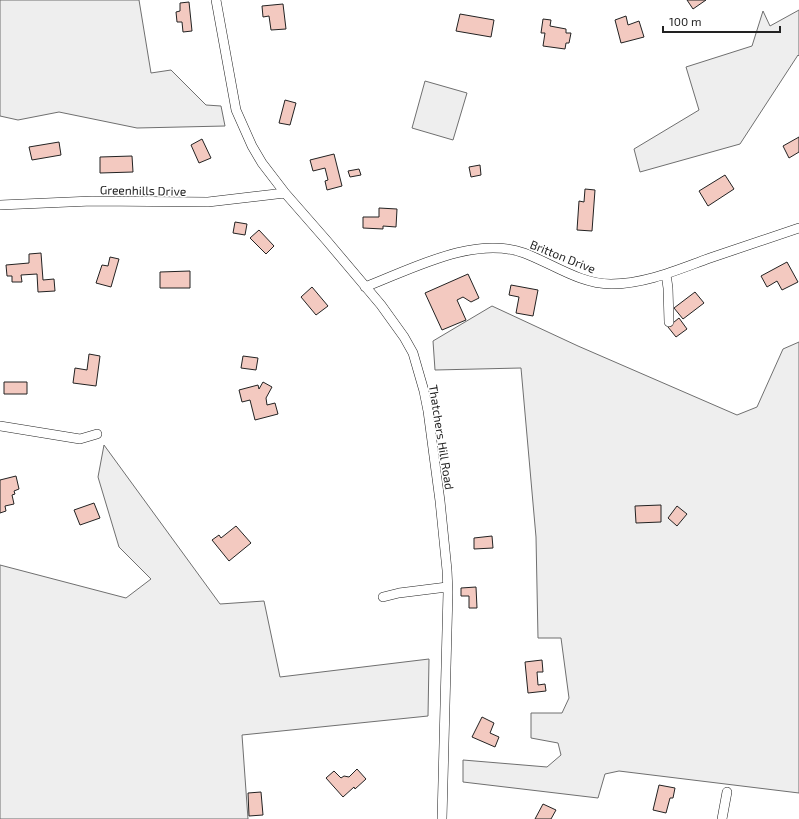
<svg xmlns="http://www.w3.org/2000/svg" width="799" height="819" font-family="'Exo 2',sans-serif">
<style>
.green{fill:#eee;stroke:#6f6f6f}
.building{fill:#f3c9c0;stroke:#222}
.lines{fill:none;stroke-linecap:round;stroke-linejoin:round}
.minor-casing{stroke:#222;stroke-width:10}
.minor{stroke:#fff;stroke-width:9}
.labels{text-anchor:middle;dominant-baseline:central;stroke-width:3;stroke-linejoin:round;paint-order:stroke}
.street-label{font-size:12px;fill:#222;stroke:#fff}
</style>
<rect width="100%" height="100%" fill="#fff"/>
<!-- green -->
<path class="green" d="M0,0H139L151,73L171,70L206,105L221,106L225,126L137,128L59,112L18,120L0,116Z
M799,10V56L798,55L740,144L640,172L634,149L699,110L686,67L752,46L763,11L770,26Z
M425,81L467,93L453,140L412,128Z
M492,306L578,346L737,415L757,407L783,349L799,342V793L619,771L605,774L598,798L463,782V760L547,767L561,755L558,743L531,738V713H562L569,698L561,638H538L536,537L521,368L435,370L433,341Z
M104,445L220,604L264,601L280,677L429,659L428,716L242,735L248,819H0V565L126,598L151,579L119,547L98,477Z"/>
<!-- building -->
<path class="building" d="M687,0H706L693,9Z
M189,2L192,31L183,32L182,22H177L176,12L180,11V3Z
M283,4L286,29L271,30L269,16L263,17L262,6Z
M460,14L494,20L491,37L456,31Z
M626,16L628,25L639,21L644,37L621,43L615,20Z
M543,19L551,20L550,26L566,29V33H571L569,43H566L565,49L543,46L545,33H541Z
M285,100L296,103L290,125L279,123Z
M799,137V152L789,158L783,146Z
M202,139L211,158L199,163L191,145Z
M59,142L61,155L32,160L29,147Z
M334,154L342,186L327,190L325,181L328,180L325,168L313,171L310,160Z
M132,156L133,172L100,173V157Z
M480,165L481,175L471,177L469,167Z
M359,169L361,175L350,177L348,171Z
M725,175L734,189L708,206L699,191Z
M585,189L595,190L592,231L577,230L579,201L584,202Z
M379,208L397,209L396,227L383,226V229L363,228V217H379Z
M235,222L247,224L245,235L233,233Z
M259,230L274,246L266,254L250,238Z
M41,253L43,280L54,279L55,291L38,292L37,274L21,275L22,282H12V276H7L6,265L29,263V254Z
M110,257L119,259L111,287L96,283L102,265L108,266Z
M787,262L798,282L782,290L777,281L767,287L761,276Z
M190,271V288H160V272Z
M468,274L479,298L471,302L463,297L457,300L466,320L442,330L425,293Z
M511,285L538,290L533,316L516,313L519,297L509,295Z
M312,287L328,306L316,315L301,297Z
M695,292L704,303L683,319L674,308Z
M679,318L687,329L676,337L668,327Z
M89,354L100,356L96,386L73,383L75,368L87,370Z
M243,356L258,358L256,370L241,368Z
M4,382H27V394H4Z
M263,382L272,387L266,398L267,405L275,403L278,414L255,420L250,400L242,402L239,390L258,385L259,389Z
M16,476L19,489L14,491L15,494L12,495L14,504L5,506L6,511L0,513V480Z
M94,503L100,518L80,525L74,510Z
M661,505V522L636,523L635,506Z
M677,506L687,514L677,526L668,518Z
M236,526L251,543L229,561L212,540L219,535L221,538Z
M492,536L493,548L474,549V538Z
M476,587L477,608H469V596H461V588Z
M542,660L543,672H537L538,685L545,684L546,691L528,693L525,662Z
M482,717L494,723L490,733L499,737L495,747L472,737Z
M357,769L366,779L355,789L354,787L343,797L326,778L334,771L341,778L344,776L349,777Z
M659,785L675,788L673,798H670L666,813L653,810Z
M261,792L263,815L249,816L248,793Z
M543,804L556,810L551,819H535Z"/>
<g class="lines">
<!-- minor casing -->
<g class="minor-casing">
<path id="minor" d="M216,0L236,110L252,146L262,163L285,193L327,241L381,305L404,337L413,353L424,391L428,411L440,501L447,570L448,592L442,819
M0,205L92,201L208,202L285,193
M666,274L668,288L669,322
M365,287C412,269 474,235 524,253C553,264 580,284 611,284C646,284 679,269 710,258C740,248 770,238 799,228
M0,426L80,439L97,434
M383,597L399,593L447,587
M722,819L727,792"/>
</g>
<!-- minor -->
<use href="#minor" class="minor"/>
</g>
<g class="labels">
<!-- street labels -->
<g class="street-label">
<text transform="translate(143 190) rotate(1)">Greenhills Drive</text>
<text transform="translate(563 256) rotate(22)">Britton Drive</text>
<text transform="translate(442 437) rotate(81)">Thatchers Hill Road</text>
</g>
</g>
<!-- scale -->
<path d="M663 26v6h117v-6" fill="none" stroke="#222222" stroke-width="2"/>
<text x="669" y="26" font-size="12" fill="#222222" stroke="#ffffff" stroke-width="3" paint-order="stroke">100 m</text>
</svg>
